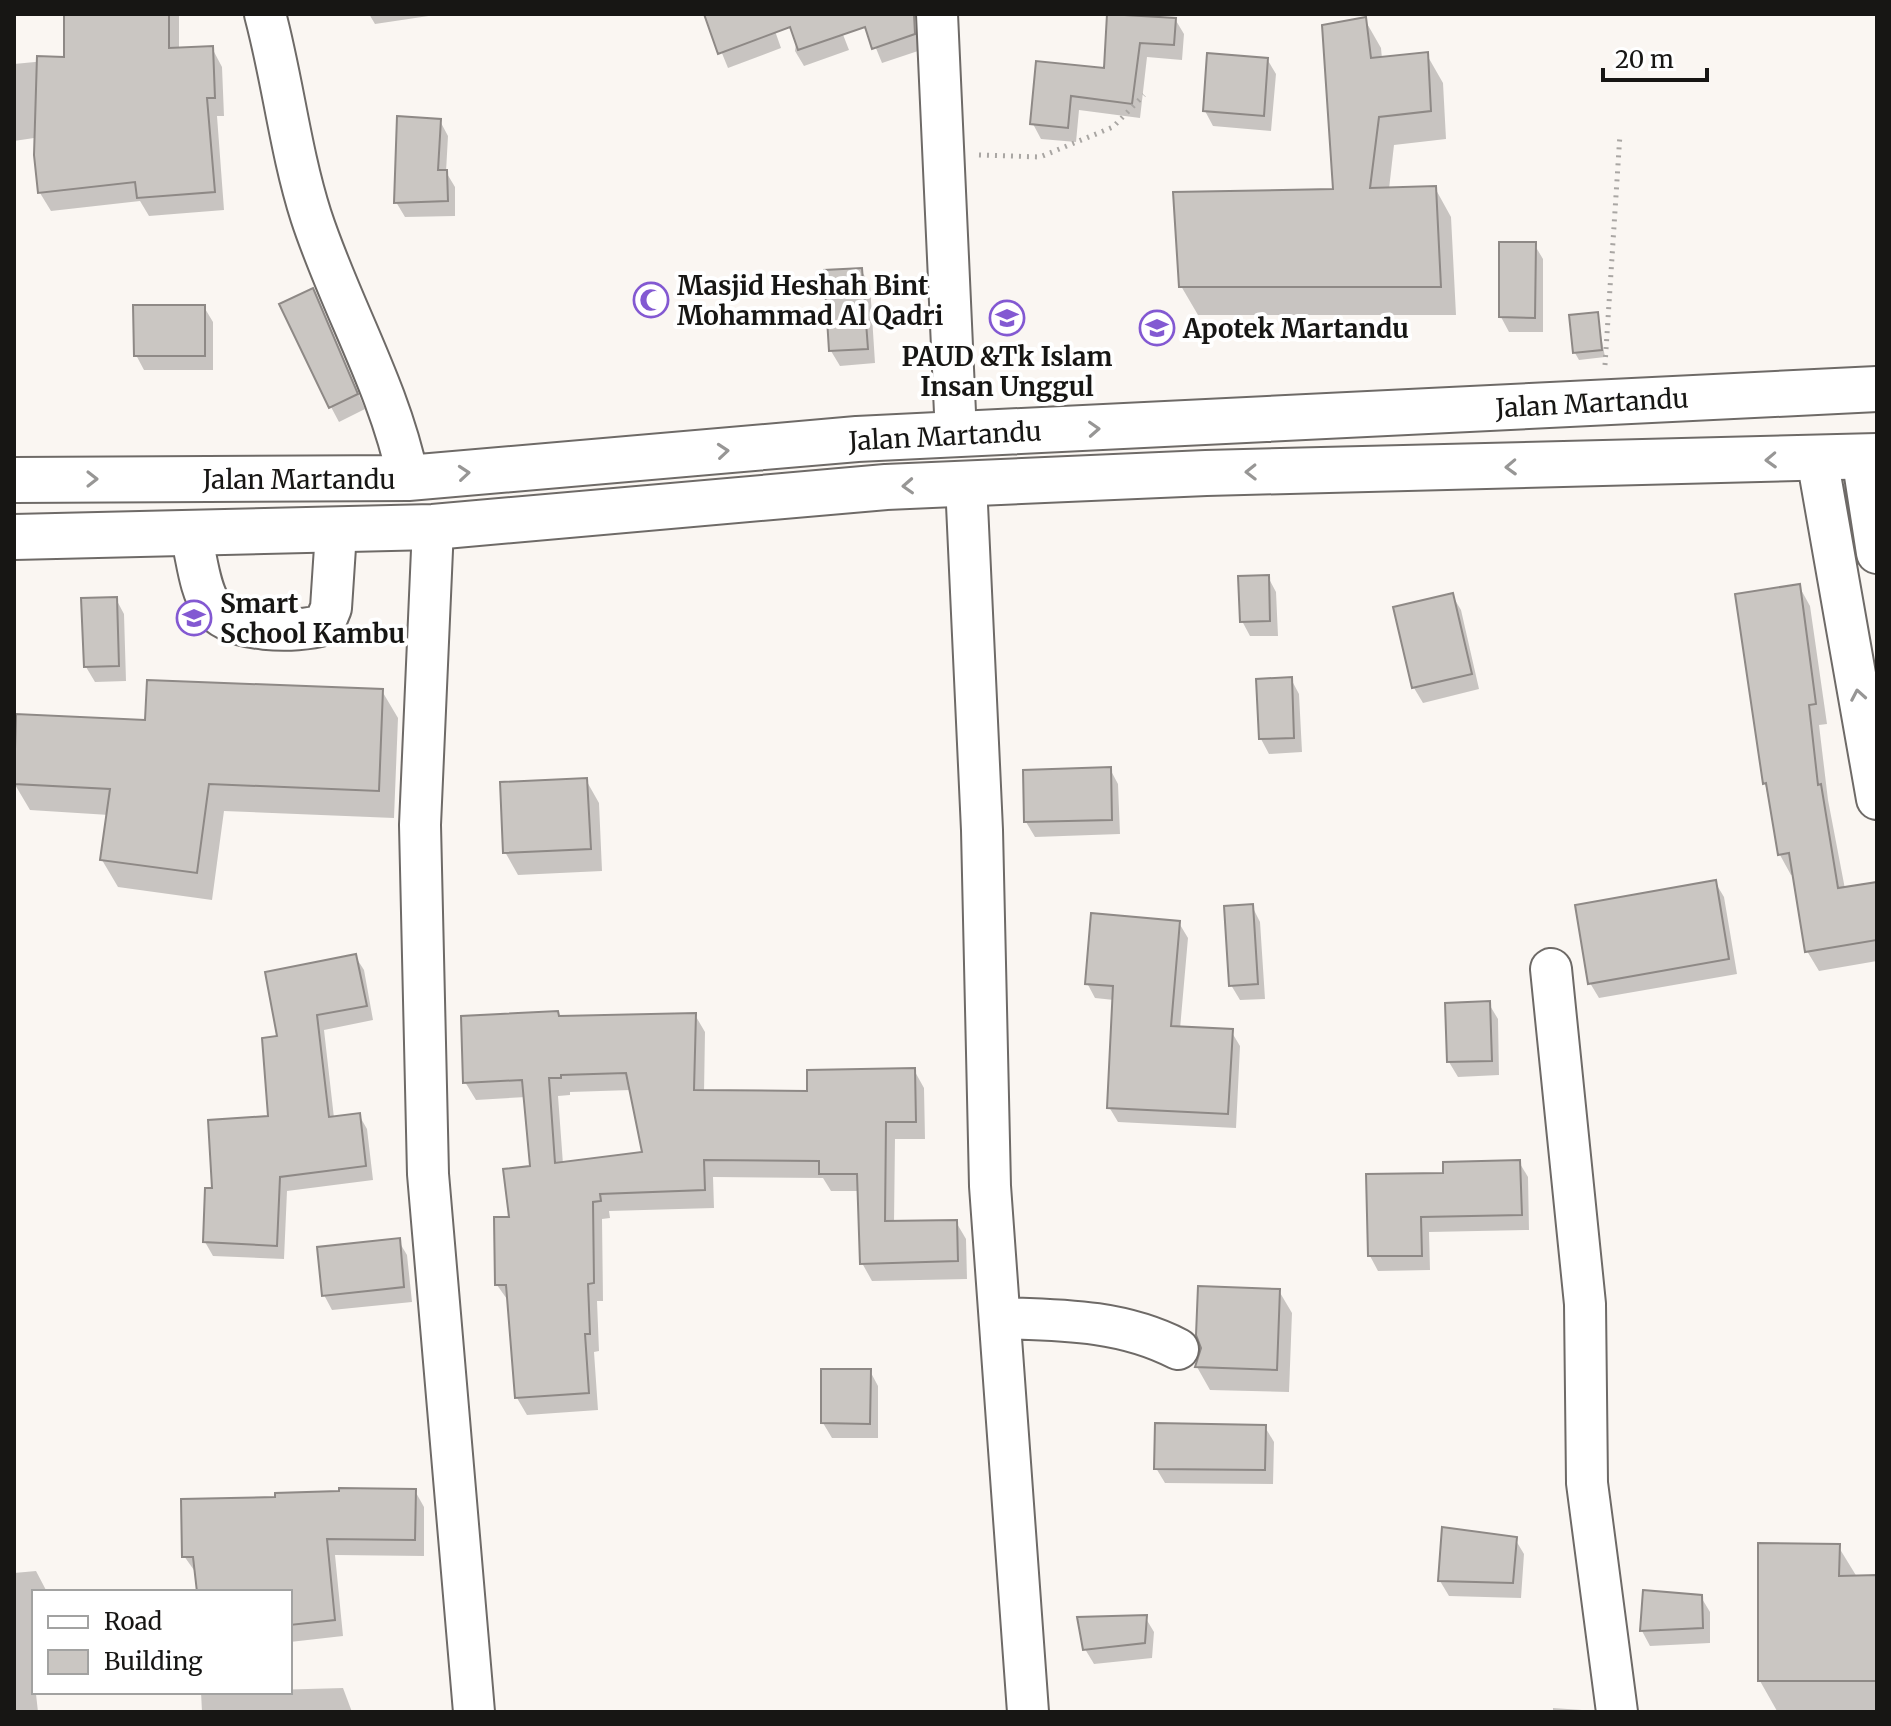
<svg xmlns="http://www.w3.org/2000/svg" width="1891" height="1726" font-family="Merriweather,serif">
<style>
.shadow{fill:#0003;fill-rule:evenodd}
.building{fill:#cac6c2;stroke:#8e8986;stroke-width:2;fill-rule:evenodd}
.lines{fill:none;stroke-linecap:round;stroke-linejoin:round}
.minor-casing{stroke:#6e6a67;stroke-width:44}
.highway-casing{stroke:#6e6a67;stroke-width:48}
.path{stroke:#a9a6a3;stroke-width:5;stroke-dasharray:2 6;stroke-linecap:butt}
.minor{stroke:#fff;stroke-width:40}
.highway{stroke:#fff;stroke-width:44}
.oneway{stroke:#979695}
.labels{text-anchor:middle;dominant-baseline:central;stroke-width:8;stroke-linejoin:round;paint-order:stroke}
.poi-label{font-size:26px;font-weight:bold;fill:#171614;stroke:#fff;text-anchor:start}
.street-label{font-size:26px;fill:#171614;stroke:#fff}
</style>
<rect width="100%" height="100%" fill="#faf6f2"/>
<!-- shadow -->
<path class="shadow" d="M66,14H179V50L212,48L222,67L224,116H217L224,210L149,216L140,201L51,211L40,193L34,138L14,141V64L66,59Z
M369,14H442L375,24Z
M706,14H769L781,48L728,68Z
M804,14H835L849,50L804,66L795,51L800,16Z
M862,14H909L921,50L882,63Z
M1109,15L1175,19L1184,34L1182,60L1147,57L1140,118L1079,110L1076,142L1041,139L1033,124L1106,70Z
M1365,20L1381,48L1382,59L1427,55L1443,83L1446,139L1394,145L1389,189L1435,188L1451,217L1456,315H1198L1181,286L1335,191Z
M1267,59L1276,74L1271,131L1213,126L1205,111Z
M440,121L448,136L446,172L455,187V216L405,217L396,202Z
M1534,244L1543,259V332H1509L1501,317Z
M861,270L870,285L875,363L840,366L831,351Z
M313,290L365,409L339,422L331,407Z
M204,307L213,322V370H144L136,355Z
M1597,314L1605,357L1579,360L1575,353Z
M1268,577L1276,592L1278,636H1250L1242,621Z
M1799,586L1810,606L1827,724L1819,725L1828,800L1845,889L1877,884V961L1819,971L1807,951L1795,874L1791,875L1780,855L1765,783Z
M1452,595L1461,610L1479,689L1423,703L1414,688L1395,609Z
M116,599L124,614L126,681L95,682L86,667Z
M1291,679L1299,694L1302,752L1269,754L1261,739Z
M382,691L398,718L394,818L224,811L212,900L118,887L102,860L109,815L30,810L14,783L18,716L147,723Z
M1110,769L1118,784L1120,834L1035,837L1026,822Z
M586,780L599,803L602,871L518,875L505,852Z
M1715,882L1724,897L1737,974L1599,998L1590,983Z
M1252,906L1260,922L1265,999L1240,1000L1231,985Z
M1179,923L1188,938L1180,1029L1231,1031L1240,1046L1236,1128L1118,1122L1109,1107L1114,1000L1095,998L1087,983Z
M355,956L364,970L373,1020L324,1030L334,1118L359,1115L367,1129L373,1180L287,1191L284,1259L213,1256L205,1242L214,1190L270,1118L280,1038Z
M1489,1004L1498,1019L1499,1075L1458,1077L1449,1062Z
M695,1015L705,1032L704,1093H809L914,1070L924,1088L925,1139H895L894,1223L956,1222L966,1239L967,1279L872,1281L862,1263L860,1191H831L823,1178L713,1177L714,1208L609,1211L610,1218L602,1219L603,1301H597L599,1351L594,1352L598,1410L527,1415L517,1398L509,1302L497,1285L511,1219L532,1168L526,1097L476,1100L465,1082L560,1018ZM631,1090L644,1154L563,1164L558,1096L570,1095V1092Z
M1519,1162L1528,1177L1529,1230L1429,1232L1430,1270L1378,1271L1370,1256L1445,1175Z
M398,1240L407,1255L412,1302L332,1310L324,1295Z
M1279,1291L1292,1313L1289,1392L1210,1390L1197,1367Z
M870,1371L878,1386V1438H832L823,1423Z
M1265,1427L1274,1442L1273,1484L1165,1483L1156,1468Z
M415,1491L424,1507V1556L335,1555L343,1636L290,1642V1592H199L196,1573L184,1556L277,1499Z
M1515,1539L1524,1554L1521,1598L1449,1596L1440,1581Z
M1838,1546L1857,1577H1877V1711H1777L1760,1681Z
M36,1571L47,1592H34L33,1667L38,1712H14V1573Z
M1701,1597L1710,1612V1643L1650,1646L1642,1631Z
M1145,1617L1154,1632L1152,1658L1094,1664L1085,1649Z
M343,1688L352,1712H202L201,1692Z
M1553,1708L1582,1710L1583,1712H1553Z"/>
<!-- building -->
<path class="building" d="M64,14H169V48L213,46L215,98H207L215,192L137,198L135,182L38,193L34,155L37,56L64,57Z
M704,14H914L915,34L872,49L865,27L798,50L790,27L718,54Z
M1107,14L1176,18L1174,45L1140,43L1132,104L1071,96L1068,128L1030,124L1036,61L1104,68Z
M1366,17L1371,58L1428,52L1431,111L1379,117L1370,188L1436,186L1441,287H1179L1173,192L1333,189L1322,25Z
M1207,53L1268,58L1264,116L1203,111Z
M397,116L441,119L438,170H447L448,201L394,203Z
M1499,242H1536L1535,318L1499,317Z
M862,268L868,349L829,351L824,270Z
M313,288L358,394L329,408L279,304Z
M133,305H205V356H134Z
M1598,312L1602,350L1573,353L1569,315Z
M1269,575L1270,621L1240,622L1238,576Z
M1800,584L1816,704L1809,705L1818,785L1821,784L1838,888L1877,882V940L1805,952L1789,853L1778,855L1766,783L1763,784L1735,594Z
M1453,593L1472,674L1412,688L1393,607Z
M117,597L119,666L84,667L81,598Z
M1292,677L1294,738L1259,739L1256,679Z
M147,680L383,689L379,791L209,784L197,873L100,860L110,789L14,784L16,714L145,720Z
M1111,767L1112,820L1024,822L1023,770Z
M587,778L591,849L503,853L500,782Z
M1716,880L1729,959L1588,984L1575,905Z
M1253,904L1258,984L1229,986L1224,906Z
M1091,913L1180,921L1171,1026L1233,1029L1228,1114L1107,1108L1113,986L1085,984Z
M356,954L367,1006L317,1015L329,1117L360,1113L366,1166L280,1177L277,1246L203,1242L205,1188H212L208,1120L268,1116L262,1038L277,1036L265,972Z
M1490,1001L1492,1061L1447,1062L1445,1003Z
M558,1011L559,1016L696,1013L694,1090L807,1091V1070L915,1068L916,1122H886L885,1221L957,1220L958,1261L860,1264L857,1174H819V1161L704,1160L705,1190L600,1194L601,1201L593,1202L594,1283L588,1284L590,1334H585L589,1393L515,1398L506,1285H495L494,1217H509L503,1169L530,1166L522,1080L463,1083L461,1016ZM626,1073L642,1152L555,1163L549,1078H561V1075Z
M1520,1160L1522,1215L1421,1217L1422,1256H1368L1366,1174L1443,1173V1162Z
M400,1238L404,1287L322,1296L317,1247Z
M1198,1286L1280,1289L1277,1370L1195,1367L1201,1348L1196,1335Z
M821,1369H871L870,1424L821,1423Z
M1155,1423L1266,1425L1265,1470L1154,1469Z
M339,1488L416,1489L415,1540L327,1539L335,1620L290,1625V1592H197L193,1557H182L181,1499L275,1497V1493L339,1491Z
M1442,1527L1517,1537L1513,1583L1438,1581Z
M1758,1543L1840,1544L1839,1576L1877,1575V1681H1758Z
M1643,1590L1702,1595L1703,1628L1640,1631Z
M1147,1615L1145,1643L1083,1650L1077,1617Z"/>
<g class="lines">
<!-- minor casing -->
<g class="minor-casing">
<path id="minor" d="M265,14C283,81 290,150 311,216C340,305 389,386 408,478
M937,14L956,435
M1862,456L1877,553
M1817,458L1877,799
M966,483L982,830L990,1186L1028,1712
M433,527L420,825L428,1174L474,1712
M191,536C197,557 199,589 212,607C230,633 297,633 324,625L331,608L336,532
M1551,969L1585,1304L1587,1483L1617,1712
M1000,1318C1062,1320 1122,1320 1178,1349"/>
</g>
<!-- highway casing -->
<g class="highway-casing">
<path id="highway" d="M14,480L408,478L857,439L1877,389
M14,537L433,527L886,487L1206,473L1877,456"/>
</g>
<!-- path -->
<path class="path" d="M979,155L1040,157L1113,127L1144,95
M1605,365L1620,134"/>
<!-- minor -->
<use href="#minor" class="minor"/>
<!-- highway -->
<use href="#highway" class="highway"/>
</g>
<!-- one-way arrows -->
<defs><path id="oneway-chevron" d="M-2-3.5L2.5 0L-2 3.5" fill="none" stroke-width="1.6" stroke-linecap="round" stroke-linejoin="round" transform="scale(2)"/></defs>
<g class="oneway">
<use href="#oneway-chevron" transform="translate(1094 429) rotate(-3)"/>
<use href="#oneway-chevron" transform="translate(723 451) rotate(-5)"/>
<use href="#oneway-chevron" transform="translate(1771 460) rotate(178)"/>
<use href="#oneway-chevron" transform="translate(1511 467) rotate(178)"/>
<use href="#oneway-chevron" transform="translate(1251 472) rotate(179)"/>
<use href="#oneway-chevron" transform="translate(464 473) rotate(-5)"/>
<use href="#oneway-chevron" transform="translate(92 479)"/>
<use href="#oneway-chevron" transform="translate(908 486) rotate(177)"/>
<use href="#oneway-chevron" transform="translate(1858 695) rotate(-100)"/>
</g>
<!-- icons -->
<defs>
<g id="mosque-ring" transform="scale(1.8)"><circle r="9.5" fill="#fff" stroke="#8359d2" stroke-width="1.5"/><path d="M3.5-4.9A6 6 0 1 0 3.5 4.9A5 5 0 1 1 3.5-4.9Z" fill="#8359d2"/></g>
<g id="school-ring" transform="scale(1.8)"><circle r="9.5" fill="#fff" stroke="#8359d2" stroke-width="1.5"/><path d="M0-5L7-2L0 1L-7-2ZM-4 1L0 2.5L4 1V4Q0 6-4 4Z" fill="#8359d2"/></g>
</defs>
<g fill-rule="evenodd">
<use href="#mosque-ring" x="651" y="300"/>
<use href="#school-ring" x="1007" y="318"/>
<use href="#school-ring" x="1157" y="328"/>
<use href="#school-ring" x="194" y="618"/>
</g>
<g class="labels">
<!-- poi labels -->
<g class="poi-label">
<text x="677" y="285">Masjid Heshah Bint<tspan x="677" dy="30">Mohammad Al Qadri</tspan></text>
<text x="1183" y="328">Apotek Martandu</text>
<text x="1007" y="356" text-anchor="middle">PAUD &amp;Tk Islam<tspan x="1007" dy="30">Insan Unggul</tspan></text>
<text x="220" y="603">Smart<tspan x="220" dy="30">School Kambu</tspan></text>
</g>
<!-- street labels -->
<g class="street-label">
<text transform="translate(1592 403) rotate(-3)">Jalan Martandu</text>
<text transform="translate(945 436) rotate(-3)">Jalan Martandu</text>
<text x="299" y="479">Jalan Martandu</text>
</g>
</g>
<!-- border -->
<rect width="1891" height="1726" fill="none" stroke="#171614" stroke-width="32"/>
<!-- legend -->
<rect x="32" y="1590" width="260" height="104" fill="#ffffff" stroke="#a2a2a1" stroke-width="2"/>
<rect x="48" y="1616" width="40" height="12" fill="#ffffff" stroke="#a2a2a1" stroke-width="2"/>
<text x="104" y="1630" font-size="24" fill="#171614">Road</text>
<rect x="48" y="1650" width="40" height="24" fill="#cac6c2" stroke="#a2a2a1" stroke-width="2"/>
<text x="104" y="1670" font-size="24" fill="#171614">Building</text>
<!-- scale -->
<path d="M1603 68v12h104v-12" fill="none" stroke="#171614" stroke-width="4"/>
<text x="1615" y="68" font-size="24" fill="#171614" stroke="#ffffff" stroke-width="6" paint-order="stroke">20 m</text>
</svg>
